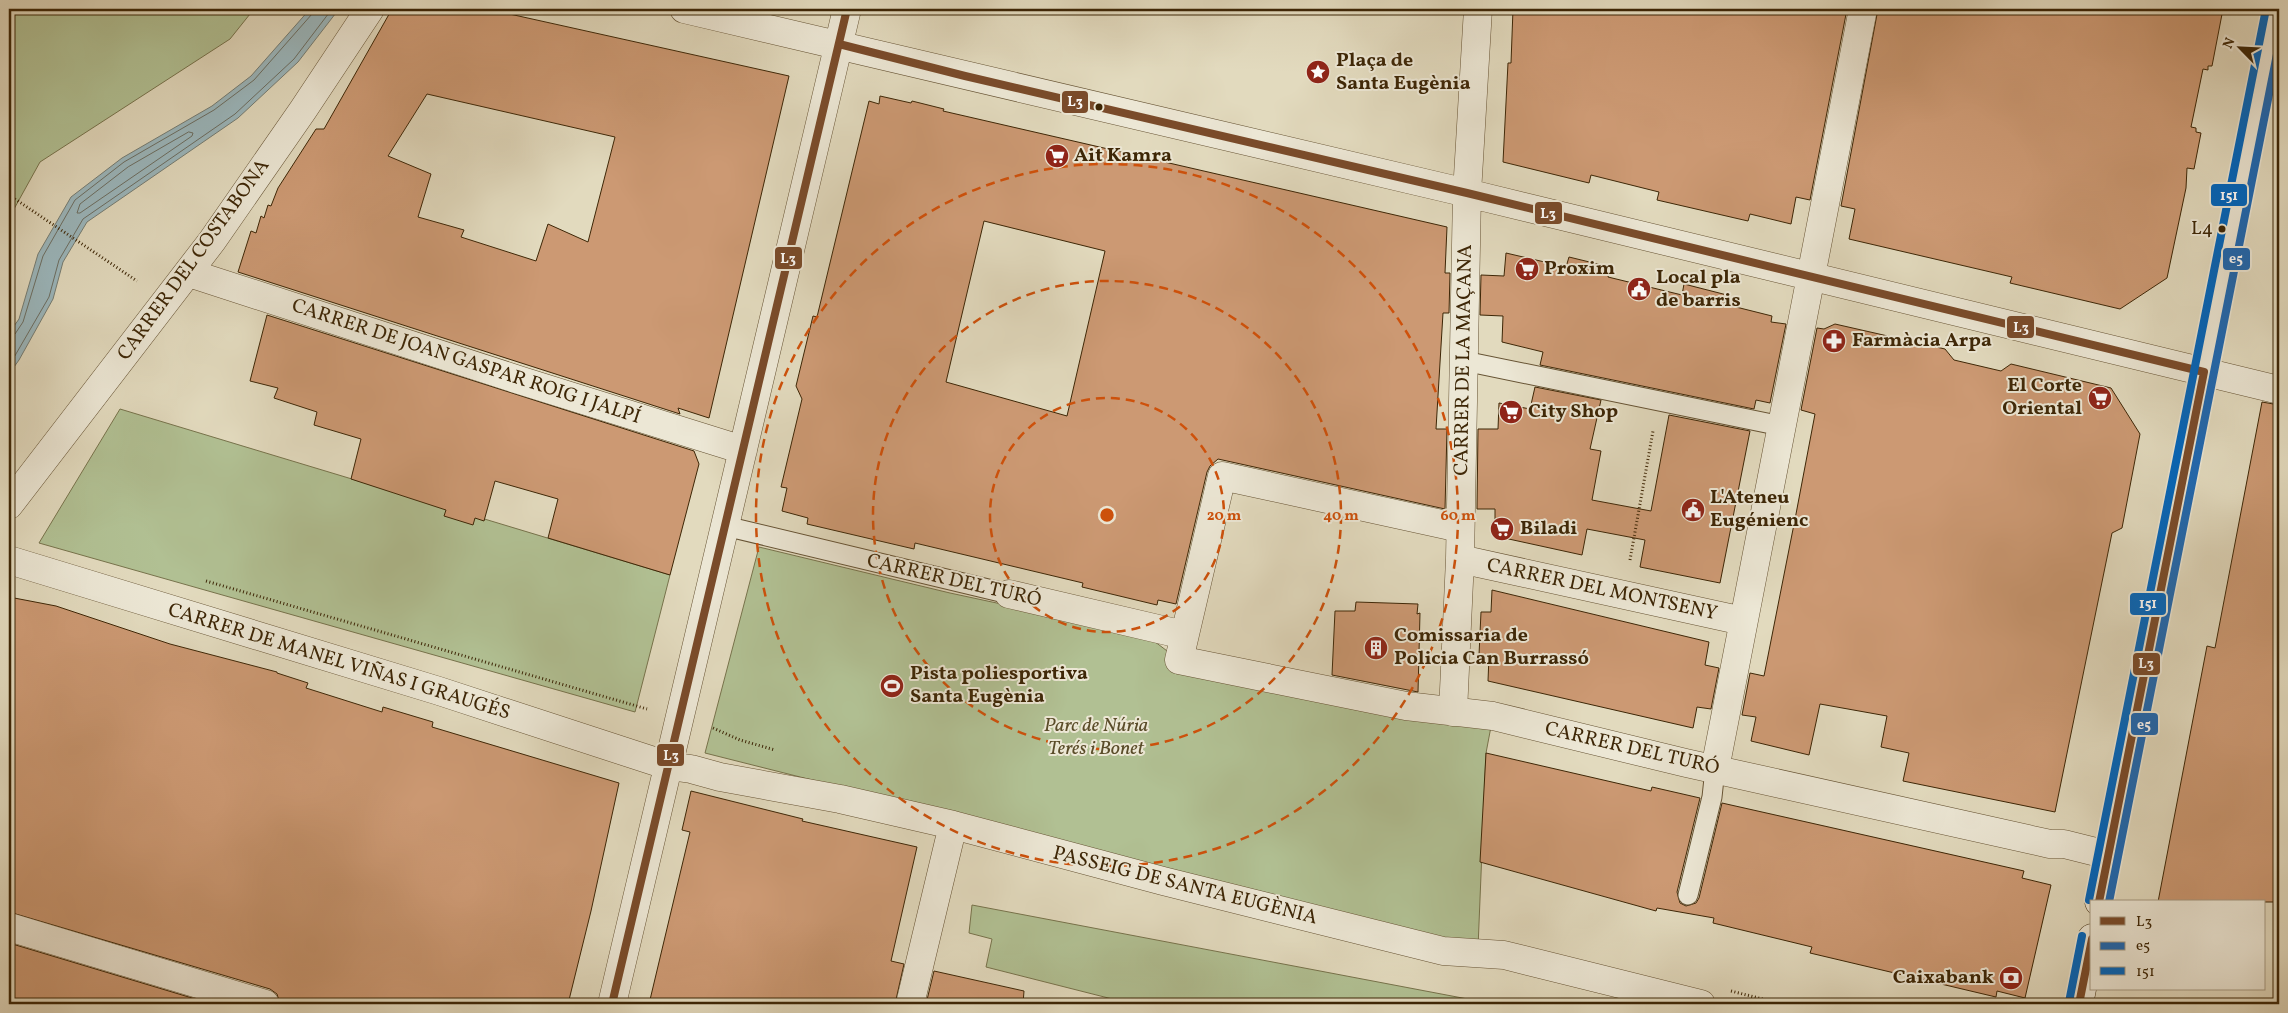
<svg xmlns="http://www.w3.org/2000/svg" width="2288" height="1013" font-family="Vollkorn,serif">
<style>
.green{fill:#b1c093;stroke:#77734c}
.water{fill:#9bb7bd;stroke:#757d74}
.lines{fill:none;stroke-linecap:round;stroke-linejoin:round}
.shore{stroke:#6c6e62;stroke-width:1}
.building{fill:#cc9973;stroke:#3d2606;fill-rule:evenodd}
.lane-casing{stroke:#665334;stroke-width:21}
.street-casing{stroke:#665334;stroke-width:29}
.secondary-casing{stroke:#3d2606;stroke-width:29}
.path{stroke:#3d2606;stroke-width:3;stroke-dasharray:1 2.5;stroke-linecap:butt}
.lane{stroke:#ece7d5;stroke-width:19}
.street{stroke:#ece7d5;stroke-width:28}
.secondary{stroke:#ece7d5;stroke-width:28}
.bus-1-casing{stroke:#ece7d5;stroke-width:11}
.bus-2-casing{stroke:#ece7d5;stroke-width:11}
.bus-3-casing{stroke:#ece7d5;stroke-width:11}
.bus-1{stroke:#7a4b2a;stroke-width:8}
.bus-2{stroke:#1d68b3;stroke-width:8}
.bus-3{stroke:#0065bd;stroke-width:8}
.ring{fill:none;stroke:#ce510b;stroke-width:2.5;stroke-dasharray:9 6}
.bus-dot{fill:#3d2606;stroke:#ece7d5;stroke-width:2}
.labels{text-anchor:middle;dominant-baseline:central;stroke-width:4;stroke-linejoin:round;paint-order:stroke}
.bus-label{font-size:19px;fill:#3d2606;stroke:#ece7d5;text-anchor:end}
.poi-label{font-size:20px;font-weight:bold;fill:#3d2606;stroke:#ece7d5;text-anchor:start}
.street-label{font-size:20px;fill:#3d2606;stroke:#ece7d5}
.park-label{font-size:20px;font-style:italic;fill:#5a4c29;stroke:#ece7d5}
.centre{fill:#ce510b;stroke:#ece7d5;stroke-width:2.5}
.ring-label{font-size:15px;text-anchor:middle;font-weight:bold;fill:#ce510b;stroke:#ece7d5;stroke-width:4;stroke-linejoin:round;paint-order:stroke}
.line-badge{stroke:#ece7d5;stroke-width:2}
.badge-label{font-size:14px;text-anchor:middle;font-weight:bold;fill:#fff}
</style>
<rect width="100%" height="100%" fill="#e2dabe"/>
<filter id="stains"><feTurbulence type="fractalNoise" baseFrequency=".004" numOctaves="4"/><feColorMatrix values="0 0 0 0 .2 0 0 0 0 .09 0 0 0 0 .02 0 0 0 .5 -.17"/></filter>
<radialGradient id="worn" r=".72"><stop offset=".6" stop-color="#630" stop-opacity="0"/><stop offset="1" stop-color="#630" stop-opacity=".3"/></radialGradient>
<!-- green -->
<path class="green" d="M9,9H254L230,39L40,162L9,218Z
M120,409L670,575L635,712L39,543Z
M759,547L950,593L1146,635L1179,660L1493,716L1486,753L1478,948L705,753Z
M972,905L1494,1004H1132L986,967L992,939L969,933Z"/>
<!-- water -->
<path class="water" d="M310,9H339L298,62L238,118L87,222L63,262L53,299L19,360L9,374V333L19,319L38,254L71,197L122,158L212,106L251,76Z"/>
<g class="lines">
<!-- shore -->
<path class="shore" d="M189,132L193,133L192,136L80,213H77L80,204L128,167Z
M9,335L15,334L23,322L43,256L75,200L124,162L214,110L254,80L312,14L314,9
M9,366L49,297L59,260L83,219L235,114L294,59L332,9"/>
</g>
<!-- building -->
<path class="building" d="M392,9H487L789,76L709,418L678,408L680,414L238,272L251,231L256,233L261,216L264,218L268,205L271,206L278,188L316,129H324ZM427,94L615,137L588,242L548,224L536,261L461,237L464,230L418,217L431,174L388,156Z
M1513,9H1847L1810,200L1796,197L1791,224L1750,214L1748,221L1657,200L1659,192L1591,175L1589,183L1503,162L1508,63H1511Z
M1878,9H2223L2212,66H2208V70L2203,69L2191,127L2196,128V132L2201,133L2194,169L2187,168L2186,188L2167,278L2120,309L2010,283L2012,277L1849,239L1855,209L1841,206Z
M880,96L911,103L912,101L944,109L943,111L1447,227L1445,273H1450L1449,313H1443L1436,429H1447L1445,509L1218,459L1210,466L1207,472L1176,604L1158,600L1157,605L1082,587L1083,583L915,543L914,549L807,524L808,518L782,511L787,488L781,487L802,399L796,386L813,316L817,317L869,101L879,104ZM984,221L1105,251L1067,416L946,382Z
M1506,253L1566,267L1569,257L1610,267L1608,277L1682,295L1684,284L1727,295L1724,304L1772,316L1771,322L1786,324L1770,403L1756,400L1754,409L1540,365L1543,352L1502,342L1503,316L1480,315L1481,275L1504,276Z
M267,315L694,451L699,464L670,575L548,538L558,499L495,481L484,521L475,518L473,525L444,516L446,510L351,479L361,439L314,425L317,412L274,398L278,388L250,381Z
M1835,324L1945,349L1954,360L2001,371L2011,364L2111,388L2140,434L2122,528L2112,533L2055,812L1903,781L1909,753L1881,747L1887,716L1820,704L1809,755L1751,741L1756,717L1742,715L1750,673L1764,676L1796,514L1815,414L1801,410L1817,328L1824,329Z
M1535,387L1601,400L1590,449L1601,451L1592,500L1651,511L1669,415L1750,431L1720,583L1640,567L1645,540L1587,529L1582,555L1495,536V509H1477L1478,429H1498L1499,403L1530,409Z
M2262,402L2279,405V902H2158L2207,646L2215,648Z
M1492,590L1709,642L1705,665L1719,668L1711,709L1697,707L1693,728L1488,681L1489,656L1479,655L1481,612H1491Z
M9,597L56,606L170,644L277,672V673L308,683L306,688L382,712L383,707L433,722L432,727L619,783L591,911L568,1004H280L277,994L270,989L9,912Z
M1356,602L1418,604L1417,614L1420,613L1418,692L1332,675L1335,611H1355Z
M1486,753L1651,791L1652,787L1700,798L1677,892L1680,903L1686,906L1696,903L1699,898L1722,803L2024,871L2022,878L2051,885L2025,998L1997,991L1996,997L1810,953L1812,947L1713,923L1714,918L1657,908L1656,911L1480,862Z
M691,791L803,819L802,821L917,847L891,961L904,964L895,1004H649L690,832L682,830Z
M9,943L212,1004H9Z
M934,971L1024,991L1023,1004H926Z"/>
<g class="lines">
<!-- lane casing -->
<g class="lane-casing">
<path id="lane" d="M1464,361L1781,426
M725,526L1009,594
M1688,895L1712,797L1715,769"/>
</g>
<!-- street casing -->
<g class="street-casing">
<path id="street" d="M684,9L1467,193L2279,390
M189,273L522,381L743,450
M9,505L212,241L303,110L370,9
M1460,528L1222,476L1179,660L1406,706L1493,716L1686,763L2050,844H2064L2108,855
M1460,559L1743,621
M9,560L439,691L669,766L691,769L720,777L840,799L953,825L1163,881L1443,951L1504,955L1701,1004
M1009,594L1184,635
M1453,712L1460,559L1467,193L1478,9
M1715,769L1863,9
M9,927L265,1004
M612,1004L847,9
M910,1004L953,825"/>
</g>
<!-- secondary casing -->
<g class="secondary-casing">
<path id="secondary" d="M2099,902L2276,9
M2079,1004L2092,938"/>
</g>
<!-- path -->
<path class="path" d="M9,10L10,9
M9,195L137,281
M1630,560L1653,431
M206,581L647,709
M713,728L740,740L775,750
M1731,991L1782,1004"/>
<!-- lane -->
<use href="#lane" class="lane"/>
<!-- street -->
<use href="#street" class="street"/>
<!-- secondary -->
<use href="#secondary" class="secondary"/>
<!-- bus-1 casing -->
<g class="bus-1-casing">
<path id="bus-1" d="M839,44L965,76L1467,193L2204,372L2099,902
M612,1004L847,9
M2079,1004L2092,939"/>
</g>
<!-- bus-2 casing -->
<g class="bus-2-casing">
<path id="bus-2" d="M2109,902L2279,44"/>
</g>
<!-- bus-3 casing -->
<g class="bus-3-casing">
<path id="bus-3" d="M2089,900L2266,9
M2069,1002L2082,936"/>
</g>
<!-- bus-1 -->
<use href="#bus-1" class="bus-1"/>
<!-- bus-2 -->
<use href="#bus-2" class="bus-2"/>
<!-- bus-3 -->
<use href="#bus-3" class="bus-3"/>
</g>
<!-- distance rings -->
<g class="ring">
<circle cx="1107" cy="515" r="117"/>
<circle cx="1107" cy="515" r="234"/>
<circle cx="1107" cy="515" r="351"/>
</g>
<!-- icons -->
<defs>
<g id="sight-disc" transform="scale(1.25)"><circle r="9.5" fill="#8f2418" stroke="#ece7d5"/><path d="M0-6L1.8-2.2L6-1.7L2.9 1.2L3.7 5.4L0 3.3L-3.7 5.4L-2.9 1.2L-6-1.7L-1.8-2.2Z" fill="#fff"/></g>
<g id="supermarket-disc" transform="scale(1.25)"><circle r="9.5" fill="#8f2418" stroke="#ece7d5"/><path d="M-6-5.5h2.5l.6 2H6L4.5 2H-2.5L-4.4-4H-6ZM-1.5 3.2a1.3 1.3 0 1 0 .1 0ZM3 3.2a1.3 1.3 0 1 0 .1 0Z" fill="#fff"/></g>
<g id="civic-disc" transform="scale(1.25)"><circle r="9.5" fill="#8f2418" stroke="#ece7d5"/><path d="M-.6-6.5H3V-4.5H.6V-3L4-1V1h2V6H-6V1h2V-1L-.6-3ZM-1.2 2.5V6h2.4V2.5Z" fill="#fff"/></g>
<g id="pharmacy-disc" transform="scale(1.25)"><circle r="9.5" fill="#8f2418" stroke="#ece7d5"/><path d="M-2-6h4v4h4v4h-4v4h-4v-4h-4v-4h4Z" fill="#fff"/></g>
<g id="building-disc" transform="scale(1.25)"><circle r="9.5" fill="#8f2418" stroke="#ece7d5"/><path d="M-4-6H4V6H1V3H-1V6H-4ZM-2.5-4.3h1.7v1.8h-1.7ZM.8-4.3h1.7v1.8H.8ZM-2.5-1h1.7V.8h-1.7ZM.8-1h1.7V.8H.8Z" fill="#fff"/></g>
<g id="stadium-disc" transform="scale(1.25)"><circle r="9.5" fill="#8f2418" stroke="#ece7d5"/><path d="M0-5a6.5 5 0 1 0 0 10a6.5 5 0 1 0 0-10ZM-3.5-1.8h7v3.6h-7Z" fill="#fff"/></g>
<g id="bank-disc" transform="scale(1.25)"><circle r="9.5" fill="#8f2418" stroke="#ece7d5"/><path d="M-6-4H6V4H-6ZM0-2.3a2.3 2.3 0 1 0 0 4.6a2.3 2.3 0 1 0 0-4.6Z" fill="#fff"/></g>
</defs>
<g fill-rule="evenodd">
<use href="#sight-disc" x="1318" y="72"/>
<use href="#supermarket-disc" x="1057" y="156"/>
<use href="#supermarket-disc" x="1527" y="269"/>
<use href="#civic-disc" x="1639" y="289"/>
<use href="#pharmacy-disc" x="1834" y="341"/>
<use href="#supermarket-disc" x="2100" y="398"/>
<use href="#supermarket-disc" x="1511" y="412"/>
<use href="#civic-disc" x="1693" y="510"/>
<use href="#supermarket-disc" x="1502" y="529"/>
<use href="#building-disc" x="1376" y="648"/>
<use href="#stadium-disc" x="892" y="686"/>
<use href="#bank-disc" x="2011" y="978"/>
</g>
<!-- markers -->
<g class="bus-dot">
<circle cx="1099" cy="107" r="4.5"/>
<circle cx="2222" cy="229" r="4.5"/>
</g>
<g class="labels">
<!-- bus labels -->
<g class="bus-label">
<text x="2213" y="229">L4</text>
</g>
<!-- poi labels -->
<g class="poi-label">
<text x="1336" y="61">Plaça de<tspan x="1336" dy="23">Santa Eugènia</tspan></text>
<text x="1074" y="156">Ait Kamra</text>
<text x="1544" y="269">Proxim</text>
<text x="1656" y="278">Local pla<tspan x="1656" dy="23">de barris</tspan></text>
<text x="1852" y="341">Farmàcia Arpa</text>
<text x="2082" y="386" text-anchor="end">El Corte<tspan x="2082" dy="23">Oriental</tspan></text>
<text x="1528" y="412">City Shop</text>
<text x="1710" y="498">L'Ateneu<tspan x="1710" dy="23">Eugénienc</tspan></text>
<text x="1520" y="529">Biladi</text>
<text x="1394" y="636">Comissaria de<tspan x="1394" dy="23">Policia Can Burrassó</tspan></text>
<text x="910" y="674">Pista poliesportiva<tspan x="910" dy="23">Santa Eugènia</tspan></text>
<text x="1994" y="978" text-anchor="end">Caixabank</text>
</g>
<!-- street labels -->
<g class="street-label">
<text transform="translate(194 260) rotate(-54)">CARRER DEL COSTABONA</text>
<text transform="translate(1464 360) rotate(-89)">CARRER DE LA MAÇANA</text>
<text transform="translate(466 362) rotate(18)">CARRER DE JOAN GASPAR ROIG I JALPÍ</text>
<text transform="translate(954 581) rotate(13)">CARRER DEL TURÓ</text>
<text transform="translate(1602 590) rotate(12)">CARRER DEL MONTSENY</text>
<text transform="translate(339 662) rotate(17)">CARRER DE MANEL VIÑAS I GRAUGÉS</text>
<text transform="translate(1632 749) rotate(13)">CARRER DEL TURÓ</text>
<text transform="translate(1185 886) rotate(14)">PASSEIG DE SANTA EUGÈNIA</text>
</g>
<!-- park labels -->
<g class="park-label">
<text x="1096" y="726">Parc de Núria<tspan x="1096" dy="23">Terés i Bonet</tspan></text>
</g>
</g>
<circle cx="1107" cy="515" r="8" class="centre"/>
<g class="ring-label">
<text x="1224" y="520">20 m</text>
<text x="1341" y="520">40 m</text>
<text x="1458" y="520">60 m</text>
</g>
<g class="line-badge">
<rect x="1061" y="90" width="28" height="24" rx="5" fill="#7a4b2a"/>
<rect x="2210" y="183" width="38" height="24" rx="5" fill="#0065bd"/>
<rect x="1534" y="201" width="29" height="24" rx="5" fill="#7a4b2a"/>
<rect x="774" y="246" width="29" height="24" rx="5" fill="#7a4b2a"/>
<rect x="2222" y="247" width="29" height="24" rx="5" fill="#1d68b3"/>
<rect x="2006" y="315" width="29" height="24" rx="5" fill="#7a4b2a"/>
<rect x="2129" y="592" width="38" height="24" rx="5" fill="#0065bd"/>
<rect x="2132" y="652" width="29" height="24" rx="5" fill="#7a4b2a"/>
<rect x="2130" y="712" width="29" height="24" rx="5" fill="#1d68b3"/>
<rect x="656" y="743" width="29" height="24" rx="5" fill="#7a4b2a"/>
</g>
<g class="badge-label">
<text x="1075" y="106">L3</text>
<text x="2229" y="200">151</text>
<text x="1548" y="218">L3</text>
<text x="788" y="263">L3</text>
<text x="2236" y="263">e5</text>
<text x="2021" y="332">L3</text>
<text x="2148" y="608">151</text>
<text x="2146" y="668">L3</text>
<text x="2144" y="729">e5</text>
<text x="671" y="760">L3</text>
</g>
<!-- margin -->
<rect width="2288" height="1013" fill="none" stroke="#e2dabe" stroke-width="30"/>
<rect x="10" y="10" width="2268" height="993" fill="none" stroke="#3d2606" stroke-width="2.5"/>
<rect x="15" y="15" width="2258" height="983" fill="none" stroke="#3d2606"/>
<!-- legend -->
<rect x="2090" y="900" width="175" height="90" fill="#ece7d5" stroke="#a69a82"/>
<rect x="2100" y="917" width="25" height="8" fill="#7a4b2a" stroke="#a69a82"/>
<text x="2136" y="926" font-size="15" fill="#3d2606">L3</text>
<rect x="2100" y="942" width="25" height="8" fill="#1d68b3" stroke="#a69a82"/>
<text x="2136" y="950" font-size="15" fill="#3d2606">e5</text>
<rect x="2100" y="967" width="25" height="8" fill="#0065bd" stroke="#a69a82"/>
<text x="2136" y="976" font-size="15" fill="#3d2606">151</text>
<!-- north arrow -->
<g transform="translate(2240 48) rotate(294)" stroke="#ece7d5" stroke-width="4" paint-order="stroke">
<path d="M0-4L9 19L0 12L-9 19Z" fill="#3d2606"/>
<text y="-8" font-size="14" font-weight="bold" text-anchor="middle" fill="#3d2606">N</text>
</g>
<rect width="100%" height="100%" filter="url(#stains)"/>
<rect width="100%" height="100%" fill="url(#worn)"/>
</svg>
